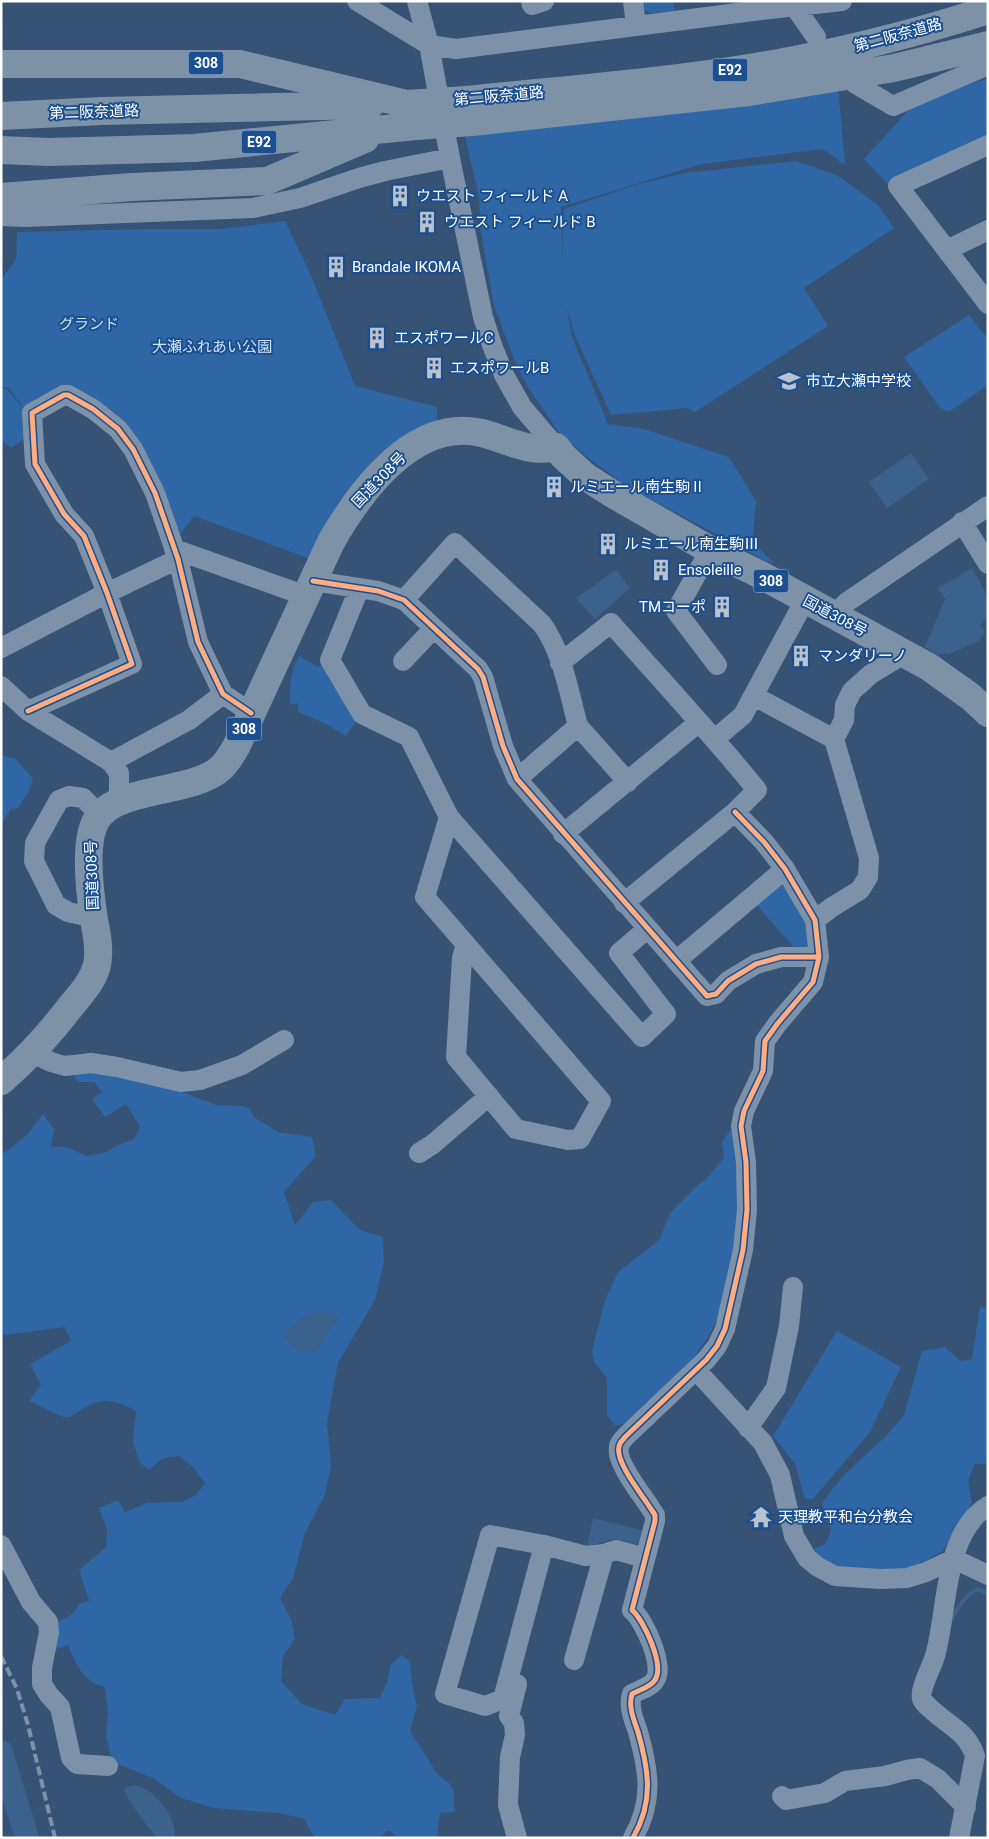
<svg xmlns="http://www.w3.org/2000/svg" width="989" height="1839" font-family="Roboto,'Noto Sans JP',sans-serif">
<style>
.green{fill:#2f66a5}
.water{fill:#3b618d}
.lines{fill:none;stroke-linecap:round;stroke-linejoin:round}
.stream{stroke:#3b618d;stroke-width:4}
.river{stroke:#3b618d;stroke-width:24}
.minor{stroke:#7d92a8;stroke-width:20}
.highway{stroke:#7e92a7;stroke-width:28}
.rail{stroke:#7e92a7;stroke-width:4;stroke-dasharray:9 4;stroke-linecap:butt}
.highway-bridge{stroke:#7e92a7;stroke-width:28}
.cycleway-casing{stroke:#1b4f8f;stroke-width:8}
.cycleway{stroke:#ffac80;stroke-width:5}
.labels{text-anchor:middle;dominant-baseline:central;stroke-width:4;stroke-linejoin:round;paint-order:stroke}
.shield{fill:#1b4f8f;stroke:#bbcadd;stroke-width:1}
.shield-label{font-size:14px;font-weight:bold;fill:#fff}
.street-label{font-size:15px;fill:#fff;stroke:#1b4f8f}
.poi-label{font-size:15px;fill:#fff;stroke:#1b4f8f;text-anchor:start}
.park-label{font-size:15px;fill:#cfe3fa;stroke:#1b4f8f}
</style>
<rect width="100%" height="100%" fill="#365274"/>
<!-- green -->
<path class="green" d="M641,1H674V11L649,13L642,8Z
M988,78V139L890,186L864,159L913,105Z
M838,85L845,165L823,149L702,164L561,207L563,261V215L564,209L639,184L684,173L796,161L837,175L878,205L894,228L804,288L828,326L695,412L687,408L611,415L575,336L566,306L572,336L608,424L644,429L729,457L756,501L753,536L755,544L774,563L764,560L626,486L587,457L560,434L527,386L516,364L494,306L480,227L479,197L465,137Z
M285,221L310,273L355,386L437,407V426L316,561L194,516L177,538L165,504L77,392L25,410L9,388L1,386V280L16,259L17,232L148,229H222Z
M969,315L988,339V385L949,412L940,408L904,357Z
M1,388L8,390L25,411L27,437L11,448L1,440Z
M299,656L318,667L323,664L358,719L346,736L322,722L298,712V703L294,705L290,703C290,686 290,671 299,656Z
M1,755L16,759L33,779L29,791L18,808L11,809L1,825Z
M775,885L786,887L810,925L814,947L798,952L755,903Z
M85,1067L174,1089L216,1105L243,1106L250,1109L254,1117L278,1132L312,1137L316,1156L284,1192L295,1225L313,1202L331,1200L360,1230L383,1237L384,1262L375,1300L338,1363L327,1422L331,1467L324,1497L305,1533L293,1578L280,1598L291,1619L295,1638L283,1657L281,1681L302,1704L335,1715L345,1699L380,1698L387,1682L391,1664L401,1655L410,1661L412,1683L417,1707L410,1731L438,1775L449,1783L454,1791V1805L455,1810L452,1812L440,1813L437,1838H398L389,1830L378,1838H315L303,1818L277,1813L214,1808L181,1798L153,1778L112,1762L106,1735L108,1709L104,1686C85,1685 74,1661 68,1645L49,1652L54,1624L72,1614L79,1604L89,1601L79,1570L106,1547L107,1530L99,1508L118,1500L125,1512L147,1503L182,1502L196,1495L205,1483L194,1468L179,1456L163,1458L149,1470L140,1463L133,1442L136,1411C102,1394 99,1400 69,1417H63L29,1401L41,1385L30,1364L71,1341L65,1327L5,1335L1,1332V1155L26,1136L43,1114L54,1129L51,1147H67L87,1156L106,1152L118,1145L134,1139L140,1127L126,1104L105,1117L92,1099L102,1092L94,1082H78L70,1070Z
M730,1130L736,1132L742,1222L724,1303L711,1332L691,1363L631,1422L615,1426L607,1415V1378L594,1362L592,1351L605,1300L618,1272L659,1240L670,1213L699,1184L705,1180L724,1158L722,1142Z
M980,1307L988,1308V1464H975L968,1480L972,1503L942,1552L909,1569L844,1570L820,1560L813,1549L825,1544L831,1531L829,1524L822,1516L823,1501L844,1475L887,1435L904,1415L922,1351L945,1347L960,1361L972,1359Z
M837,1331L901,1367L870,1432L813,1499H805L795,1464L773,1436Z"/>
<!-- water -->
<path class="water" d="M911,453L929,479L887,508L869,482Z
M972,568L987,595V617L980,626L985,631L979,641L949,654L936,655L925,647L945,599L938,588Z
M616,570L630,588L595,619L576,598Z
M315,1312L333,1313L339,1319L338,1321L332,1326L317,1351C306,1357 286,1346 283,1334L300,1319Z
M593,1518L645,1531L644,1540L636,1544L614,1539L587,1547Z
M135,1785C154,1789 176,1816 175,1835L172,1838H157C149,1827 125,1800 124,1788Z"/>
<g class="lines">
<!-- stream -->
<path class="stream" d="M950,1622C956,1610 965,1594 978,1589L984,1592L988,1591"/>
<!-- river -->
<path class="river" d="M1,1752L27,1838"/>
<!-- minor -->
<path class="minor" d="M357,1L429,45L456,49L753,11L842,1
M417,1L429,45L450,158L483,317L492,345L504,375L522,407L556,447
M531,1L532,5L544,1
M633,1L636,26
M795,7L816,37
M854,83L893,106L988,65
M988,145L898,186L988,304
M1,216L25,217L253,208L300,198L359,178L385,171L450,158
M947,250L988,230
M962,522L988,564
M174,549L306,596
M710,550L676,611L717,665
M313,581L378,591L404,600L478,669L483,677L503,746L517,779L707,996L716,994L728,981L756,964L781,957H819
M359,589L330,660L362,714L409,737L449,817L642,1037L666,1014L619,953L647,929
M404,600L455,543L542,624C563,653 569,693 578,726L517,779
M834,615L847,602L988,506
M1,648L107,593L178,559
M403,661L434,628
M560,663L611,623C660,679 711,733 757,790L735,812L624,903
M1,686L28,711L111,762L119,773V802
M754,696L834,739
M28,711L132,664L107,593L84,536L64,514L35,464L32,413L64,395H68L93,409L118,429L133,449L155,493L178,559L198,642L223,694L251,713
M578,726L628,782
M715,739L743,715L805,600
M111,762L189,720L223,694
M449,817L425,897L601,1101L580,1139L568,1140L516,1129L456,1057L462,958L466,944
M563,834L698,723
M94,918L68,912L56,905L34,861L35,843L59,800L69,796L83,798L100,815
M815,920L832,907L860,890L868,877L869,858L834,739L844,720L845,705L852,691L871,674L904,654
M676,961L785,869
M33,1053L51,1062L65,1066L91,1063L117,1067L181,1082L200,1080L242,1065L284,1040
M419,1153L433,1144L489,1096
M696,1370L763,1443L780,1475L794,1536L807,1558L818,1567L835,1576L880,1579L907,1578L926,1572L954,1559L988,1575
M748,1428L776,1388L789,1326L793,1287
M1,1545L31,1602L48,1622L49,1632L42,1668V1684L49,1695L60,1707L71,1758L77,1764L108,1766
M544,1545L503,1699L485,1706L445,1694L490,1535L544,1545L586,1556L604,1554L616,1550L645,1558
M574,1660L604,1554
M517,1684L509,1716L514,1723L515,1735L510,1757L508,1805L517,1838
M782,1796L786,1800L825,1793L845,1781L885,1776L907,1770L920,1768L938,1779L966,1807
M633,1838C654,1801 649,1771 638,1732C634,1720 628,1707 632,1694C639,1690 651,1687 655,1680C665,1666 644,1620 632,1610L655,1521V1515L651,1509C643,1496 615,1462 619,1447C619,1443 623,1440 625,1437L706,1360L717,1346L725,1329L743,1250L747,1210L746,1162L741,1126L744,1111L763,1071L765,1041L778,1023L813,982L819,957L815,920L785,869L764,842L735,812
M959,1838L975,1756C967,1731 950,1727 932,1710C929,1707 924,1704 922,1699C919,1689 932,1667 935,1656C948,1611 943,1533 988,1506"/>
<!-- highway -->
<path class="highway" d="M1,64H240L407,104
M466,100C561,90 655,83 749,68C830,55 910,35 988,10
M1,116L102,111L370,105
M472,122L749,92L894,68L988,45
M1,150L49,152L194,148L416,126
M1,197L132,187L267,181L365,139
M1,1081C29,1057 49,1035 71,1006C81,994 93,981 97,965C100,950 97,934 94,920C90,894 83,841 97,819C118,786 193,794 221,768C227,762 232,754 236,747L331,542C360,491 414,417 482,433C506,439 530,454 556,447L564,457L586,477L611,493L710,550L761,575L929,667L971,697L988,713"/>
<!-- rail -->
<path class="rail" d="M1,1656L17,1689L28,1725L55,1838"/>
<!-- highway-bridge -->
<path class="highway-bridge" d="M407,104L466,100
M416,126L472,122"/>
<!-- cycleway casing -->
<g class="cycleway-casing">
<path id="cycleway" d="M313,581L378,591L404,600L478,669L483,677L503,746L517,779L707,996L716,994L728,981L756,964L781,957H819
M28,711L132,664L107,593L84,536L64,514L35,464L32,413L64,395H68L93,409L118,429L133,449L155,493L178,559L198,642L223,694L251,713
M633,1838C654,1801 649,1771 638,1732C634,1720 628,1707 632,1694C639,1690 651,1687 655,1680C665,1666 644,1620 632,1610L655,1521V1515L651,1509C643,1496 615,1462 619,1447C619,1443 623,1440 625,1437L706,1360L717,1346L725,1329L743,1250L747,1210L746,1162L741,1126L744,1111L763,1071L765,1041L778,1023L813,982L819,957L815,920L785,869L764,842L735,812"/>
</g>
<!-- cycleway -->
<use href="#cycleway" class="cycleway"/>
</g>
<!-- icons -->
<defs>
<g id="building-bare" transform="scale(1.725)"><path d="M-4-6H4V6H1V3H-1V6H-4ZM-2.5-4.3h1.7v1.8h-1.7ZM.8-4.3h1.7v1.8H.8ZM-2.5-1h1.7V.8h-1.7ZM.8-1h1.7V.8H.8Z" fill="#b9c2ce" stroke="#1b4f8f" stroke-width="2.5" paint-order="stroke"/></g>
<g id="school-bare" transform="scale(1.725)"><path d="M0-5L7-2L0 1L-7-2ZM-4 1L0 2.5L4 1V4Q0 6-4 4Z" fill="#b9c2ce" stroke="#1b4f8f" stroke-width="2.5" paint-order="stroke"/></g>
<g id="temple-bare" transform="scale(1.725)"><path d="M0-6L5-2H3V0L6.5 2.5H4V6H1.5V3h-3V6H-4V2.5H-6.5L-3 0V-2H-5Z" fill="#b9c2ce" stroke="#1b4f8f" stroke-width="2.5" paint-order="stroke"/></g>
</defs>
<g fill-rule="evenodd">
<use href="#building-bare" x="400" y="196"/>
<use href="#building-bare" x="427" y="222"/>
<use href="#building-bare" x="336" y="267"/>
<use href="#building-bare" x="377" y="338"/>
<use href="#building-bare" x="434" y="368"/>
<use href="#school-bare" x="789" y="381"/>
<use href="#building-bare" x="554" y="487"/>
<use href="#building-bare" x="608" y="544"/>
<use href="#building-bare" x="661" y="570"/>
<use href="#building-bare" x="722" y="607"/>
<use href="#building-bare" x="801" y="656"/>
<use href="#temple-bare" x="761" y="1517"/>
</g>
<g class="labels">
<!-- shield labels -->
<g class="shield">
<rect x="188.5" y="51.5" width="35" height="23" rx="4"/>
<rect x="712.5" y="58.5" width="35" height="23" rx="4"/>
<rect x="241.5" y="130.5" width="35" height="23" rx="4"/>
<rect x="753.5" y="569.5" width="35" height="23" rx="4"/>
<rect x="226.5" y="717.5" width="35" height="23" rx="4"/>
</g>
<g class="shield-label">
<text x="206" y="63">308</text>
<text x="730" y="70">E92</text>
<text x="259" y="142">E92</text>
<text x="771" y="581">308</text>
<text x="244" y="729">308</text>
</g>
<!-- street labels -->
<g class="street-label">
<text transform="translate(898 35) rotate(-15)">第二阪奈道路</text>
<text transform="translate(499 96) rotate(-5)">第二阪奈道路</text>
<text transform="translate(94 112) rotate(-2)">第二阪奈道路</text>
<text transform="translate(379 480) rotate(-46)">国道308号</text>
<text transform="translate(835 616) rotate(28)">国道308号</text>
<text transform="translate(92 875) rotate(-92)">国道308号</text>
</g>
<!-- poi labels -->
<g class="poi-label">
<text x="416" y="196">ウエスト フィールド A</text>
<text x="444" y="222">ウエスト フィールド B</text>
<text x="352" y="267">Brandale IKOMA</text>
<text x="394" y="338">エスポワールC</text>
<text x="450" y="368">エスポワールB</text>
<text x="806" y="381">市立大瀬中学校</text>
<text x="570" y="487">ルミエール南生駒Ⅱ</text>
<text x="624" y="544">ルミエール南生駒Ⅲ</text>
<text x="678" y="570">Ensoleille</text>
<text x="706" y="607" text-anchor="end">TMコーポ</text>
<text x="818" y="656">マンダリーノ</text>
<text x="778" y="1517">天理教平和台分教会</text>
</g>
<!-- park labels -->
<g class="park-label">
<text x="89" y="324">グランド</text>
<text x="212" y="347">大瀬ふれあい公園</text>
</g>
</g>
<!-- border -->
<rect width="989" height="1839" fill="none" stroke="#ffffff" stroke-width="5"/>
</svg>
